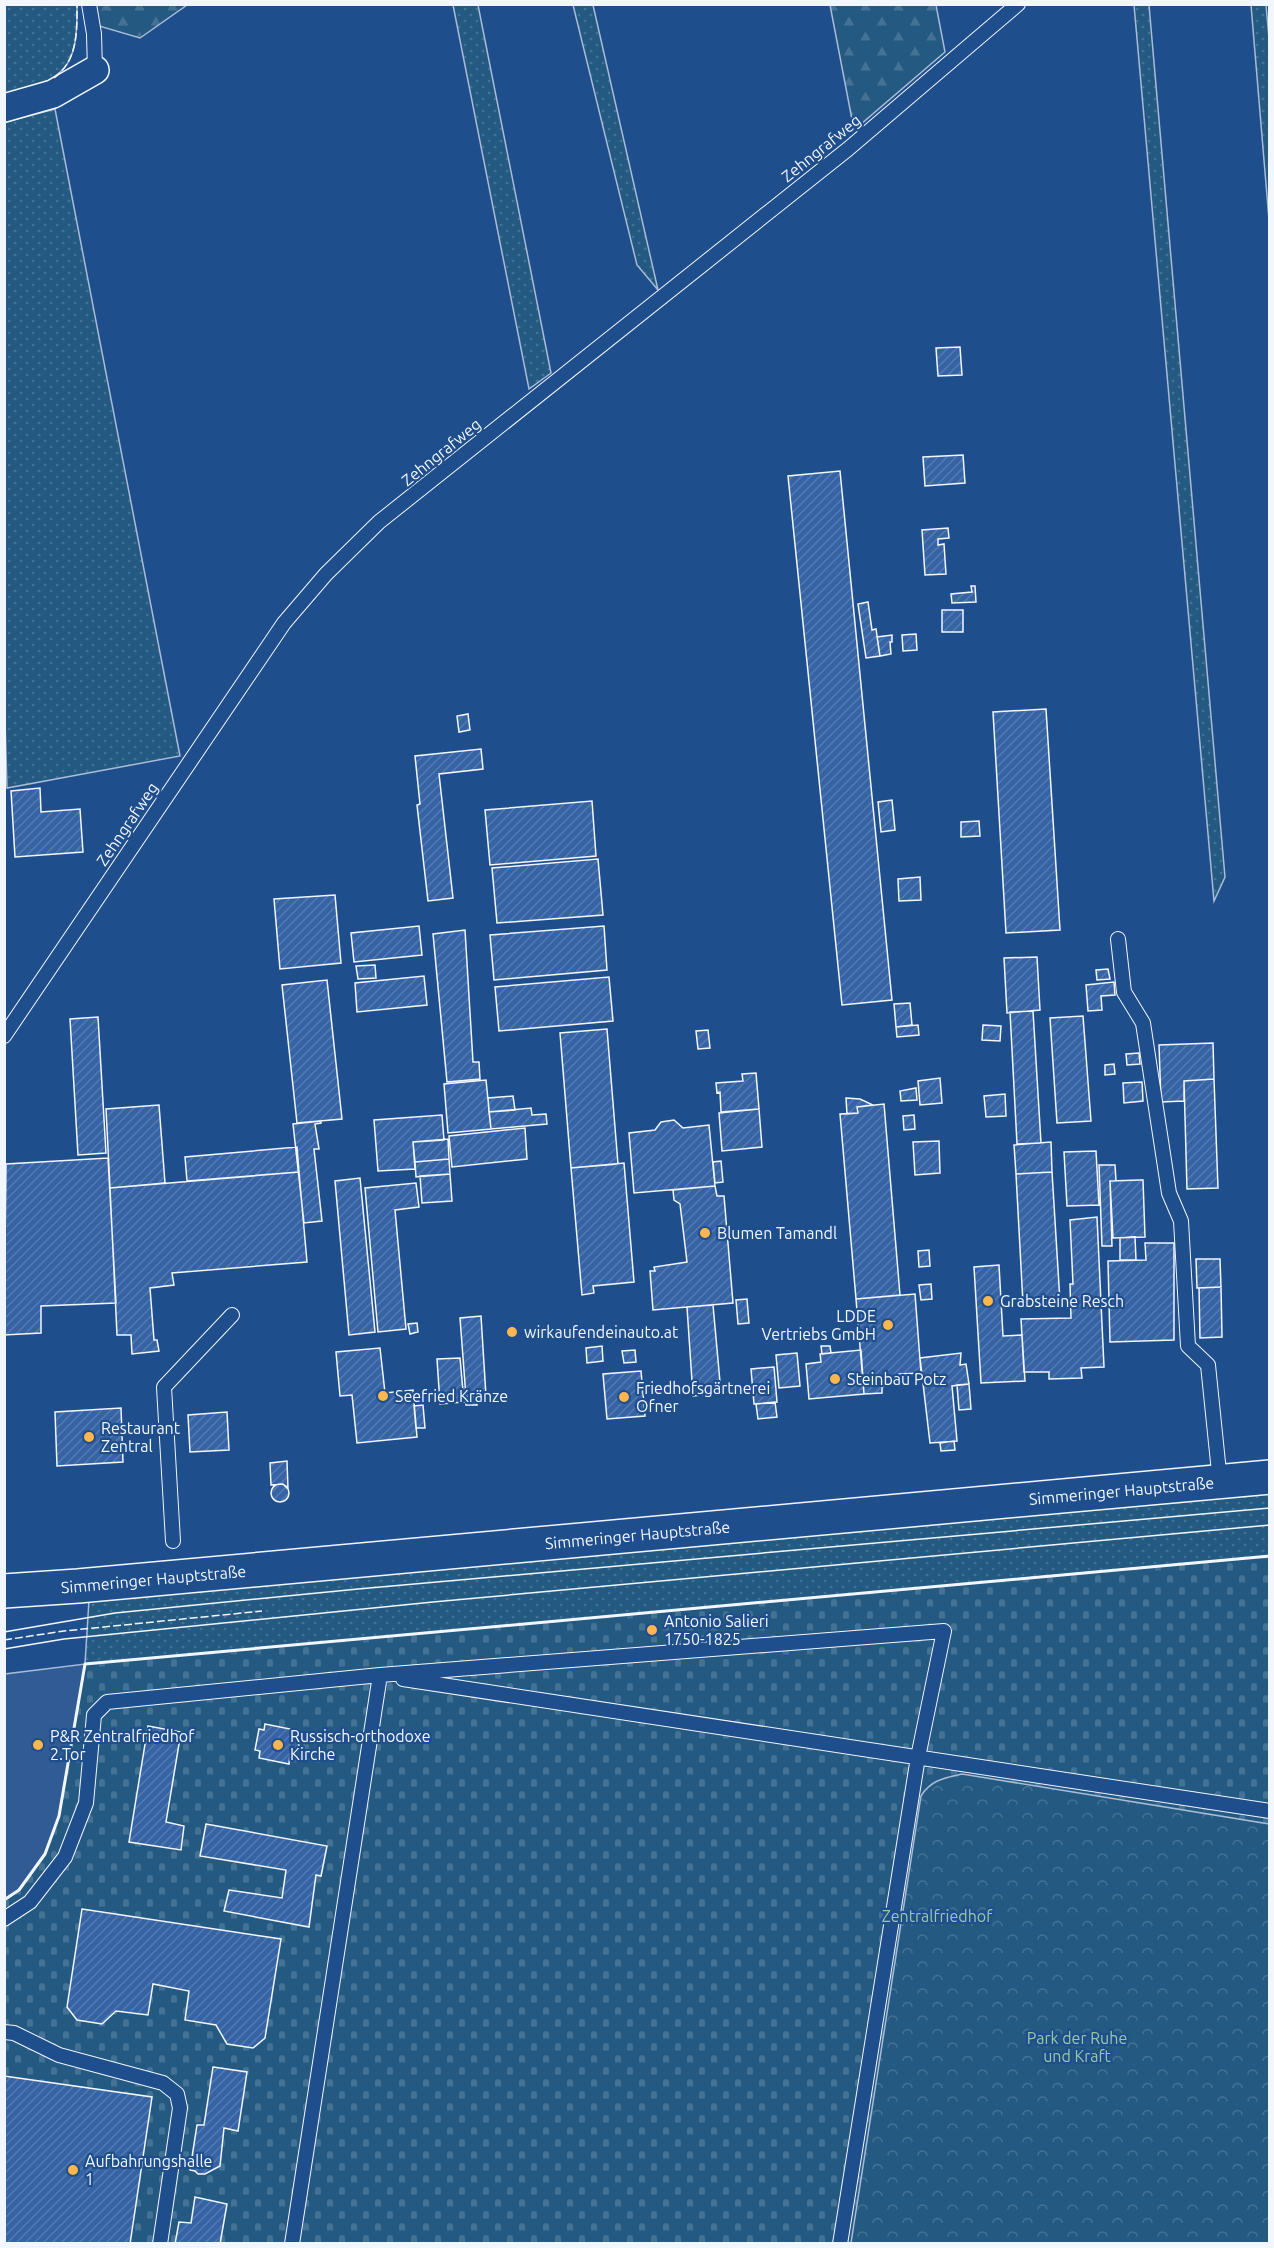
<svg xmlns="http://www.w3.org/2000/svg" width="1274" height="2248" font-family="Ubuntu,sans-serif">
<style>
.grass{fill:url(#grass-dots);stroke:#a8bbd7;stroke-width:1.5}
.forest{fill:url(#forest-firs);stroke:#a8bbd7;stroke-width:1.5}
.cemetery{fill:url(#cemetery-stones);stroke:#a8bbd7;stroke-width:1.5}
.park{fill:url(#park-crowns);stroke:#a8bbd7;stroke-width:1.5}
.parking{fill:#305b95;stroke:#a8bbd7;stroke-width:1.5}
.building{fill:url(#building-hatch);stroke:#f2f6ff;stroke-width:1.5}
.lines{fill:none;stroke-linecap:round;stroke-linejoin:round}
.lane-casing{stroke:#f2f6ff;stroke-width:16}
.street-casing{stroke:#f2f6ff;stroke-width:30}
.primary-casing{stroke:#f2f6ff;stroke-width:36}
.lane{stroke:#1f4e8c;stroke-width:14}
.street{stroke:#1f4e8c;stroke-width:27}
.primary{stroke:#1f4e8c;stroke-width:33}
.tram{stroke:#f2f6ff;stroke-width:1.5}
.fence{stroke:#f2f6ff;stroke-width:1.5;stroke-dasharray:8 3;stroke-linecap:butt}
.wall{stroke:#f2f6ff;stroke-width:3}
.poi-dot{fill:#ffb74d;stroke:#1f4e8c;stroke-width:2}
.labels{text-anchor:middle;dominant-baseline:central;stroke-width:4.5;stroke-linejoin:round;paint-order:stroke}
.street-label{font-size:16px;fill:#f2f6ff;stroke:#1f4e8c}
.poi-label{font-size:16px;fill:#f2f6ff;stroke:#1f4e8c;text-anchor:start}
.park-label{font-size:16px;fill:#97c8a6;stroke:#1f4e8c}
</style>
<defs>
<pattern id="grass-dots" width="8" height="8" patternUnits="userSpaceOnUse" patternTransform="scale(1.5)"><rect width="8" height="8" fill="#245a82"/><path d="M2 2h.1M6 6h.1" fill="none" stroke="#447295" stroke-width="1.8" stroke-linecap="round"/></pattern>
<pattern id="forest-firs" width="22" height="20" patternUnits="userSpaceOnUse" patternTransform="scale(1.5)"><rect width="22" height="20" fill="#245a82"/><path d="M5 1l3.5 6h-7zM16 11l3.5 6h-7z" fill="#447295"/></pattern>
<pattern id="cemetery-stones" width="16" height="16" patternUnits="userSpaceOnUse" patternTransform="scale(1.5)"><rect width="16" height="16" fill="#245a82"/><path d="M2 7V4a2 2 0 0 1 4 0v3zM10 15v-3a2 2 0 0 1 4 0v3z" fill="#447295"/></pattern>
<pattern id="park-crowns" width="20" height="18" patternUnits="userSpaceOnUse" patternTransform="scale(1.5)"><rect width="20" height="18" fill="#245a82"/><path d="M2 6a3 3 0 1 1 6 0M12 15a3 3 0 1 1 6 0" fill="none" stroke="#447295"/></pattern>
<pattern id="building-hatch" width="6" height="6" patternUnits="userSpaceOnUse" patternTransform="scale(1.5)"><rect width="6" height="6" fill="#3563a3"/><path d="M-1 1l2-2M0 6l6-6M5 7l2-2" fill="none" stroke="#537ab1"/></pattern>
</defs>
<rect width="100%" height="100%" fill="#1f4e8c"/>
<!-- grass -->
<path class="grass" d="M5,5H77C78,72 64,77 5,98Z
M453,5H478L551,373L529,389Z
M573,5H593L658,290L637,265Z
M1134,5H1149L1225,877L1214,901Z
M1251,5H1266L1270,49L1269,220Z
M55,109L180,756L7,788L4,686L5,122Z
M1269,1493V1556L85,1664L89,1600Z"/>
<!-- forest -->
<path class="forest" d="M96,5H187L140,38L99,26Z
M830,5H936L945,52L854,130Z"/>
<!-- cemetery -->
<path class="cemetery" d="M1269,1556V2243L5,2244V1900L19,1890L59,1816L85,1664Z"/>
<!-- park -->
<path class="park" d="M962,1774L1269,1824V2243H851L921,1796C931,1780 944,1778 962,1774Z"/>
<!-- parking -->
<path class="parking" d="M85,1664L59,1816L45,1854L19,1890L5,1900V1674Z"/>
<!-- building -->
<path class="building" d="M960,347L962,375L938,376L936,348Z
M963,455L965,483L925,486L923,457Z
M840,471L892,1000L842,1005L788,476Z
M948,528L949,538L938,539V545L944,544L946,574L925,575L922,530Z
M971,586H975L976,602L952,603L951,594L972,592Z
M868,602L872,630L876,629L880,656L866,658L858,604Z
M942,610H963V632H942Z
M916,634L917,650L903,651L902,635Z
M892,635V642H890L891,654L880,656L877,637Z
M1046,709L1060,930L1006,933L993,712Z
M468,714L470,730L459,732L457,716Z
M481,749L483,769L439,774L453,898L428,901L417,805L420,804L415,756Z
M40,788L41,812L80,809L83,852L15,857L11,791Z
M892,800L895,830L881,832L878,802Z
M592,801L596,856L490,865L485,810Z
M979,821L980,836L961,837V822Z
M598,859L603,915L497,923L492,868Z
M920,877L921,900L899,901L898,879Z
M335,895L341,963L280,969L274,899Z
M419,926L422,955L354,962L351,933Z
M604,926L607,970L494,980L490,935Z
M465,930L473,1062H479L480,1079L447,1082L433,934Z
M1037,957L1040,1010L1007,1013L1004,958Z
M375,965L376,978L358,979L356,966Z
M1108,969L1110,979L1097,980L1096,970Z
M424,976L427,1005L357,1012L355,983Z
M609,977L613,1021L499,1031L495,987Z
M327,980L342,1119L297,1123L282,985Z
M1114,982L1115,995L1101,996L1102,1010L1088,1011L1086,985Z
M910,1003L912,1025L896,1027L894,1004Z
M1033,1011L1041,1143L1017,1144L1010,1012Z
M1083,1016L1091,1121L1057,1123L1050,1018Z
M98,1017L106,1153L78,1155L70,1019Z
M918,1025L919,1035L897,1037L896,1027Z
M983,1025L1001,1026L1000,1041L982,1040Z
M607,1029L618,1164L571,1168L560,1033Z
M708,1030L710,1048L698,1049L696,1031Z
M1213,1043L1214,1079L1184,1081V1101L1161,1102L1159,1045Z
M1139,1053L1140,1064L1127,1065L1126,1054Z
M1114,1064L1115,1074L1105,1075V1065Z
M756,1073L759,1109L721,1112L720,1092L717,1093L716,1083L743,1081L742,1074Z
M940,1078L942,1103L920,1105L918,1081Z
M1214,1079L1218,1188L1187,1189L1184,1081Z
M486,1080L491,1129L448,1133L444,1084Z
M1142,1082L1143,1101L1124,1103L1123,1083Z
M916,1088L917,1100L901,1101L900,1091Z
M1005,1094L1006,1116L986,1117L984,1096Z
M513,1096L515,1110L489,1112L488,1098Z
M846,1098L860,1099L873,1105L857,1107L858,1113L847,1114Z
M884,1104L900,1295L856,1299L840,1114L858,1113L857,1107Z
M159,1105L165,1183L110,1188L106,1109Z
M531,1108L532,1115L546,1114L547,1124L491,1129L489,1112Z
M759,1109L762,1147L722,1151L719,1113Z
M442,1115L444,1140L413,1142L415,1169L378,1171L374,1120Z
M914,1115L915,1129L904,1130L903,1116Z
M674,1120L683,1128L709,1125L715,1186L634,1193L629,1133L655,1130L661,1122Z
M321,1121V1123L315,1124L319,1149H314L322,1221L304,1223L293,1124Z
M525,1128L527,1159L452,1167L449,1136Z
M448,1139L449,1159L415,1162L413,1142Z
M939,1141L940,1173L915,1175L913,1142Z
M1051,1142L1052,1172L1016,1174L1014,1145Z
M297,1147L299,1172L187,1181L185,1157Z
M1096,1151L1099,1205L1067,1206L1064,1152Z
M108,1158L116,1303L41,1306V1333L4,1335L6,1164Z
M449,1159L450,1174L416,1177L415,1162Z
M721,1161L723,1182L715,1183L713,1162Z
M624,1163L634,1282L593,1286L594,1293L582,1295L571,1168Z
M1099,1165H1115L1116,1181H1110L1112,1246H1102Z
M299,1172L307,1262L172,1273L174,1285L150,1288L154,1340H157L159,1351L132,1354L131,1335H117L110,1188Z
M1052,1172L1060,1302L1023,1304L1016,1174Z
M450,1174L452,1201L422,1203L420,1176Z
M360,1178L375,1332L349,1335L335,1181Z
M1139,1180H1143L1145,1237L1113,1238L1110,1181Z
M416,1183L419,1207L395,1210L406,1329L378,1332L365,1188Z
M715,1186L717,1196H724L733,1303L653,1310L650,1271H655L654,1267L687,1262L680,1204L674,1200L673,1190Z
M1097,1217L1104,1367L1081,1368L1082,1378L1049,1379V1372H1024L1021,1319L1071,1318L1070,1284H1073L1070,1220Z
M1135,1237L1136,1260H1120V1238Z
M1145,1243H1174V1340L1110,1342L1108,1261L1146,1260Z
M929,1250L930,1266L919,1267L918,1251Z
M1196,1259H1220L1221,1287L1197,1288Z
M999,1265L1003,1336L1022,1335L1025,1381L981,1383L974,1267Z
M931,1284L932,1299L921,1300L919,1285Z
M1221,1287L1222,1337L1200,1338L1199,1288Z
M915,1294L921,1373L899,1374L890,1384L882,1387V1393L864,1394L856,1299Z
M747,1299L749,1323L738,1324L736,1300Z
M713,1305L721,1393L693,1396L687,1307Z
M481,1316L486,1396L466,1397L460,1318Z
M417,1323L418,1332L410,1334L408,1324Z
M602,1346L603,1361L587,1363L586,1348Z
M821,1346H830L831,1353L822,1354Z
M380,1348L385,1393L413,1390L417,1437L357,1443L352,1395L340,1396L336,1352Z
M635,1350L636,1362L624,1363L622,1351Z
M861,1350L864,1394L809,1399L806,1364L821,1362L820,1354Z
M797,1353L800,1386L779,1388L776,1355Z
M961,1353L960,1365L966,1364L969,1384L952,1386L957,1441L930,1443L920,1358Z
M460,1358L464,1402L440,1404L437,1359Z
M774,1367L777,1402L754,1404L751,1369Z
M641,1371L645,1416L607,1419L603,1374Z
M969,1384L971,1409L959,1410L957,1385Z
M466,1397H477V1405H466Z
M775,1402L777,1417L758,1419L756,1404Z
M423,1405L425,1428H416L414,1406Z
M121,1408L123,1462L57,1466L55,1412Z
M227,1412L229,1450L190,1452L188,1415Z
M954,1441L955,1450L941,1451L940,1443Z
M287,1461L288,1489L283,1484L271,1485L270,1463Z
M271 1493a9 9 0 1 1 18 0a9 9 0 1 1-18 0Z
M265,1724L295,1730L293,1738L298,1742L300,1749L295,1754H290L289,1764L259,1758L260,1751L255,1750L259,1729L264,1730Z
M148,1726L181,1732L166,1822L184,1826L181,1850L129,1842Z
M206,1824L327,1846L321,1876L316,1875L309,1927L224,1911L229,1890L282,1898L286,1870L200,1856Z
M82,1909L281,1939L265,2038L253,2048L227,2044L216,2025L185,2020L189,1991L153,1984L148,2015L116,2011L102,2024L77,2020L67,2007Z
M213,2067L247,2072L238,2131L224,2128L220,2166L205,2174H198L195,2171L190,2170L197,2125H204Z
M4,2076L152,2097L130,2244H4Z
M195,2197L227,2204L220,2244H175L179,2222L191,2223Z"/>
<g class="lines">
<!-- lane casing -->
<g class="lane-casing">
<path id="lane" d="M89,4L94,34L95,70
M1118,939L1124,992L1143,1023L1169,1193L1181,1221L1188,1346L1208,1365L1220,1482
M4,1036L284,623L326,574L379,522L848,149L1018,4
M173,1541L164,1387L232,1315
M403,1679L1270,1811
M4,1919L30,1902L65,1857L86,1803L94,1715L107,1702L380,1675L944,1631L918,1757L840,2244
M4,2032L14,2033L59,2055L163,2083L177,2094L180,2108L160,2244
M292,2244L380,1675"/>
</g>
<!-- street casing -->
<g class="street-casing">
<path id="street" d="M4,108L53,94L95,70"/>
</g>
<!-- primary casing -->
<g class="primary-casing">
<g id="primary">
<path id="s1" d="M4,1591L78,1586L1270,1477"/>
</g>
</g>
<!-- lane -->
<use href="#lane" class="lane"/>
<!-- street -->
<use href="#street" class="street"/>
<!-- primary -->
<use href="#primary" class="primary"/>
<!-- tram -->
<path class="tram" d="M4,1632L115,1613L358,1589L1270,1508
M4,1649L64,1639L433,1602L1270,1525"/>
<!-- fence -->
<path class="fence" d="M54,78C78,60 77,32 77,4
M4,1640L64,1631L262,1611"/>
<!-- wall -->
<path class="wall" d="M4,1900L19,1890L45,1854L59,1816L85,1664L1270,1556"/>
</g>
<!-- markers -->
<g class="poi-dot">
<circle cx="705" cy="1233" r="6"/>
<circle cx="988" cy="1301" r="6"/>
<circle cx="888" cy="1325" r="6"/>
<circle cx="512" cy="1332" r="6"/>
<circle cx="835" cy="1379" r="6"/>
<circle cx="383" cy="1396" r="6"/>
<circle cx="624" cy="1397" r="6"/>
<circle cx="89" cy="1437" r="6"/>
<circle cx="652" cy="1630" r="6"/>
<circle cx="38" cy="1745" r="6"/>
<circle cx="278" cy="1745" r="6"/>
<circle cx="73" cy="2170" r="6"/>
</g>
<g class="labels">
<!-- street labels -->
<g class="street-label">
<text transform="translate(821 148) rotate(-39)">Zehngrafweg</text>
<text transform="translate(441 452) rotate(-39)">Zehngrafweg</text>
<text transform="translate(127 824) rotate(-56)">Zehngrafweg</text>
<text stroke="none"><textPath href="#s1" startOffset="1122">Simmeringer Hauptstraße</textPath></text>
<text stroke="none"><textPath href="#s1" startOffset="636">Simmeringer Hauptstraße</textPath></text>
<text stroke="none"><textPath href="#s1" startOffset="150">Simmeringer Hauptstraße</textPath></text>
</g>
<!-- poi labels -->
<g class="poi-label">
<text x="717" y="1233">Blumen Tamandl</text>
<text x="1000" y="1301">Grabsteine Resch</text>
<text x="876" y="1316" text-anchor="end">LDDE<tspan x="876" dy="18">Vertriebs GmbH</tspan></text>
<text x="524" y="1332">wirkaufendeinauto.at</text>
<text x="847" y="1379">Steinbau Potz</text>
<text x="636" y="1388">Friedhofsgärtnerei<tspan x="636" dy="18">Ofner</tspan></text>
<text x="395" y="1396">Seefried Kränze</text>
<text x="101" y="1428">Restaurant<tspan x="101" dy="18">Zentral</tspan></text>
<text x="664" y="1621">Antonio Salieri<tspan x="664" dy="18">1750-1825</tspan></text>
<text x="50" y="1736">P&amp;R Zentralfriedhof<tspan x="50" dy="18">2.Tor</tspan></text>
<text x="290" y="1736">Russisch-orthodoxe<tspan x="290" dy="18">Kirche</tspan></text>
<text x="85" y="2161">Aufbahrungshalle<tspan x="85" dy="18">1</tspan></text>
</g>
<!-- park labels -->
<g class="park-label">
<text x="937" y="1916">Zentralfriedhof</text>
<text x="1077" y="2038">Park der Ruhe<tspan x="1077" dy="18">und Kraft</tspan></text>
</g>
</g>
<!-- border -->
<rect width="1274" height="2248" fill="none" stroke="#f2f6ff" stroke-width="12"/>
</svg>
